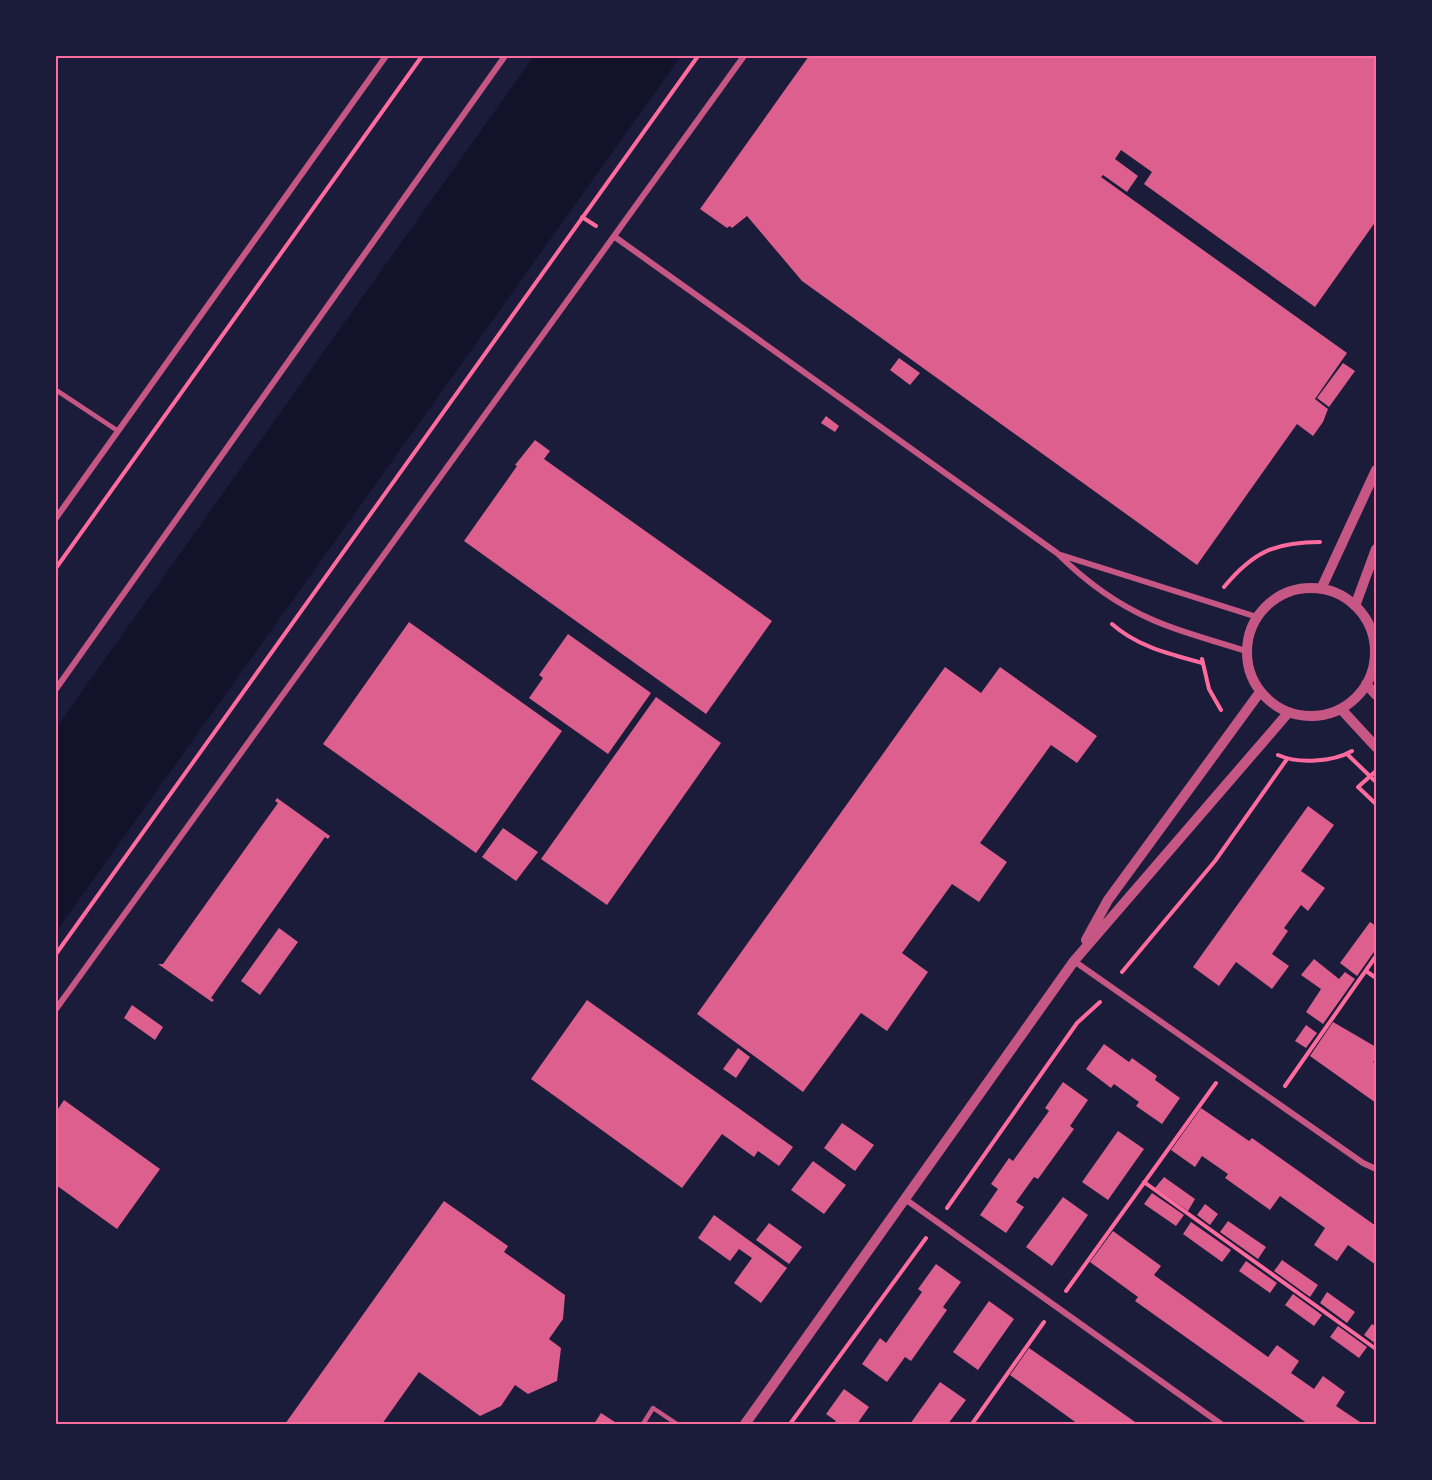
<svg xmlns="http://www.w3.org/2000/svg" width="1432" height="1480" font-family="'Alegreya Sans',sans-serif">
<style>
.water{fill:#12122b}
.building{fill:#dd5f8e}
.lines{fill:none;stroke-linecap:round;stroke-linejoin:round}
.path{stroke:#ff6b9d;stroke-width:4}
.service{stroke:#c65784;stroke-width:4.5}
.minor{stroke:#c65784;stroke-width:6}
.tertiary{stroke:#c65784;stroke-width:10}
.neatline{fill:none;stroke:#ff6b9d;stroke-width:2}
</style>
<rect width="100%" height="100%" fill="#1b1b3a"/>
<!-- water -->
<path class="water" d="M534,56H681L56,932V728Z"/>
<!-- building -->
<path class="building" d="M809,56H1376V221L1315,307L1144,184L1152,172L1121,150L1115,159L1138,176L1127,192L1103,175L1101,177L1347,353L1315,399L1328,409L1323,422L1313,436L1297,424L1197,565L802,281L747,216L732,228L730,226L727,228L700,209Z
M899,358L920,373L910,385L890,370Z
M1343,363L1355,371L1329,407L1317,398Z
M826,416L839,426L835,432L821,423Z
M535,440L550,451L544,459L772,621L706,714L464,541L517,466L515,465Z
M409,622L562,731L476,853L323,744Z
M568,634L651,693L608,754L529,698L543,678L539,675Z
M945,667L981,693L1000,667L1097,736L1077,763L1051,745L980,843L1007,862L979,902L952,884L902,953L928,972L887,1031L861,1013L803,1092L697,1014Z
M656,697L721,743L607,905L541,859Z
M277,798L330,836L328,839L325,837L211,998L214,1000L212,1002L158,964H163L278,803L275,801Z
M1308,806L1334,825L1301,871L1325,888L1308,911L1301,905L1284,928L1288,931L1272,954L1289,966L1272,989L1236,962L1219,986L1193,967Z
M503,828L538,852L516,881L482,857Z
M1370,922L1376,926V949L1357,976L1340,963Z
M279,928L298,942L260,995L241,981Z
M1314,959L1339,979L1345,972L1355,979L1323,1024L1306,1012L1321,989L1301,975Z
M587,1000L793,1147L779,1166L758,1151L754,1157L722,1134L682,1188L531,1079Z
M132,1005L163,1027L155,1040L124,1018Z
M1333,1022L1376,1047V1058L1373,1062L1376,1064V1103L1310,1056Z
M1306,1025L1317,1033L1306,1048L1295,1041Z
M1104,1044L1129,1062L1132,1058L1157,1076L1155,1080L1180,1098L1162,1124L1136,1106L1139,1102L1114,1084L1111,1088L1086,1069Z
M738,1048L750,1057L736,1078L723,1069Z
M1063,1082L1088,1100L1070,1126L1074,1129L1038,1179L1034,1177L1016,1202L1024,1207L1006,1233L980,1215L998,1189L991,1184L1009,1158L1013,1161L1049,1111L1045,1108Z
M64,1100L160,1169L117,1229L56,1185V1112Z
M1201,1108L1249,1141L1252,1138L1376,1226V1265L1348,1245L1337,1261L1314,1245L1325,1228L1280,1196L1270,1210L1225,1178L1228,1174L1202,1156L1195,1167L1171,1150Z
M842,1123L874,1145L855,1171L824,1148Z
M1118,1131L1144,1149L1108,1200L1082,1182Z
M813,1161L846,1185L824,1214L791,1190Z
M1164,1177L1195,1199L1188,1211L1155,1188Z
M1152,1193L1184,1215L1176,1226L1144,1204Z
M1063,1197L1088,1215L1052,1266L1026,1247Z
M444,1201L508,1246L504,1252L565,1295L563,1319L549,1339L561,1348L557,1381L528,1394L515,1385L501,1406L480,1416L419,1372L382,1424H285Z
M1205,1204L1218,1214L1210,1225L1197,1215Z
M714,1215L787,1268L761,1303L734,1283L752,1258L739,1249L730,1261L698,1238Z
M1228,1221L1266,1247L1258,1259L1220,1232Z
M1191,1222L1231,1250L1222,1262L1183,1234Z
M769,1223L802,1247L789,1264L756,1240Z
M1113,1231L1161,1266L1154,1275L1268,1357L1277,1345L1299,1361L1291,1373L1314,1389L1323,1376L1345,1392L1336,1406L1363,1424H1308L1135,1301L1138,1297L1090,1262Z
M1282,1260L1318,1285L1310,1297L1274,1271Z
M1246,1261L1277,1283L1270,1293L1239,1271Z
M936,1264L961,1282L943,1307L947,1310L911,1361L905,1357L887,1382L862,1364L880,1338L886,1343L922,1292L918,1289Z
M1327,1292L1355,1312L1347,1323L1320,1303Z
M1293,1294L1322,1315L1314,1326L1285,1305Z
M989,1301L1014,1319L978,1370L953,1352Z
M1372,1324L1376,1327V1344L1364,1335Z
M1338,1326L1367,1347L1359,1358L1330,1337Z
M1029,1348L1078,1382L1138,1424H1078L1010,1375Z
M940,1382L966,1400L948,1424H910Z
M844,1389L869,1407L857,1424H833L836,1421L826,1414Z
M601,1413L618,1424H594Z"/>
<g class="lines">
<!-- path -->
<path class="path" d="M582,217L596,226
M56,568L422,56
M1224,587C1253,552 1275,542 1320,542
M1112,624C1138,647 1170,654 1202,663
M1202,659L1209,689L1221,710
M1347,754L1376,782
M1278,755C1298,764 1333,762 1352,751
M1376,771L1358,787L1376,804
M56,954L698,56
M1366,971L1376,978
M1122,972L1215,861L1287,759
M1285,1086L1376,956
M1144,1182L1376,1349
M947,1208L1077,1023L1100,1002
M1066,1291L1216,1083
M790,1424L926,1238
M972,1424L1044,1322"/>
<!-- service -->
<path class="service" d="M56,390L118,431
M643,1424L653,1408L677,1424"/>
<!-- minor -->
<path class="minor" d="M615,237L1057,553C1084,580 1118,605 1153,620C1182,633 1216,641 1246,651
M56,518L386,56
M1061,555L1257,617
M56,689L505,56
M1074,961L1363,1163L1376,1169
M56,1009L744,56
M905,1199L1221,1424"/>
<!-- tertiary -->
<path class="tertiary" d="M1247 652a64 64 0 1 1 128 0a64 64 0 1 1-128 0Z
M1321,589L1376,470
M1355,606L1376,549
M1366,684L1376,695
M1341,709L1376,747
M1086,940L1108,900L1260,692
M745,1424L1074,961L1288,713"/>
</g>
<!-- border -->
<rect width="1432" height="1480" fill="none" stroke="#1b1b3a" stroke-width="114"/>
<rect x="57" y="57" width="1318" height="1366" class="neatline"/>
</svg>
